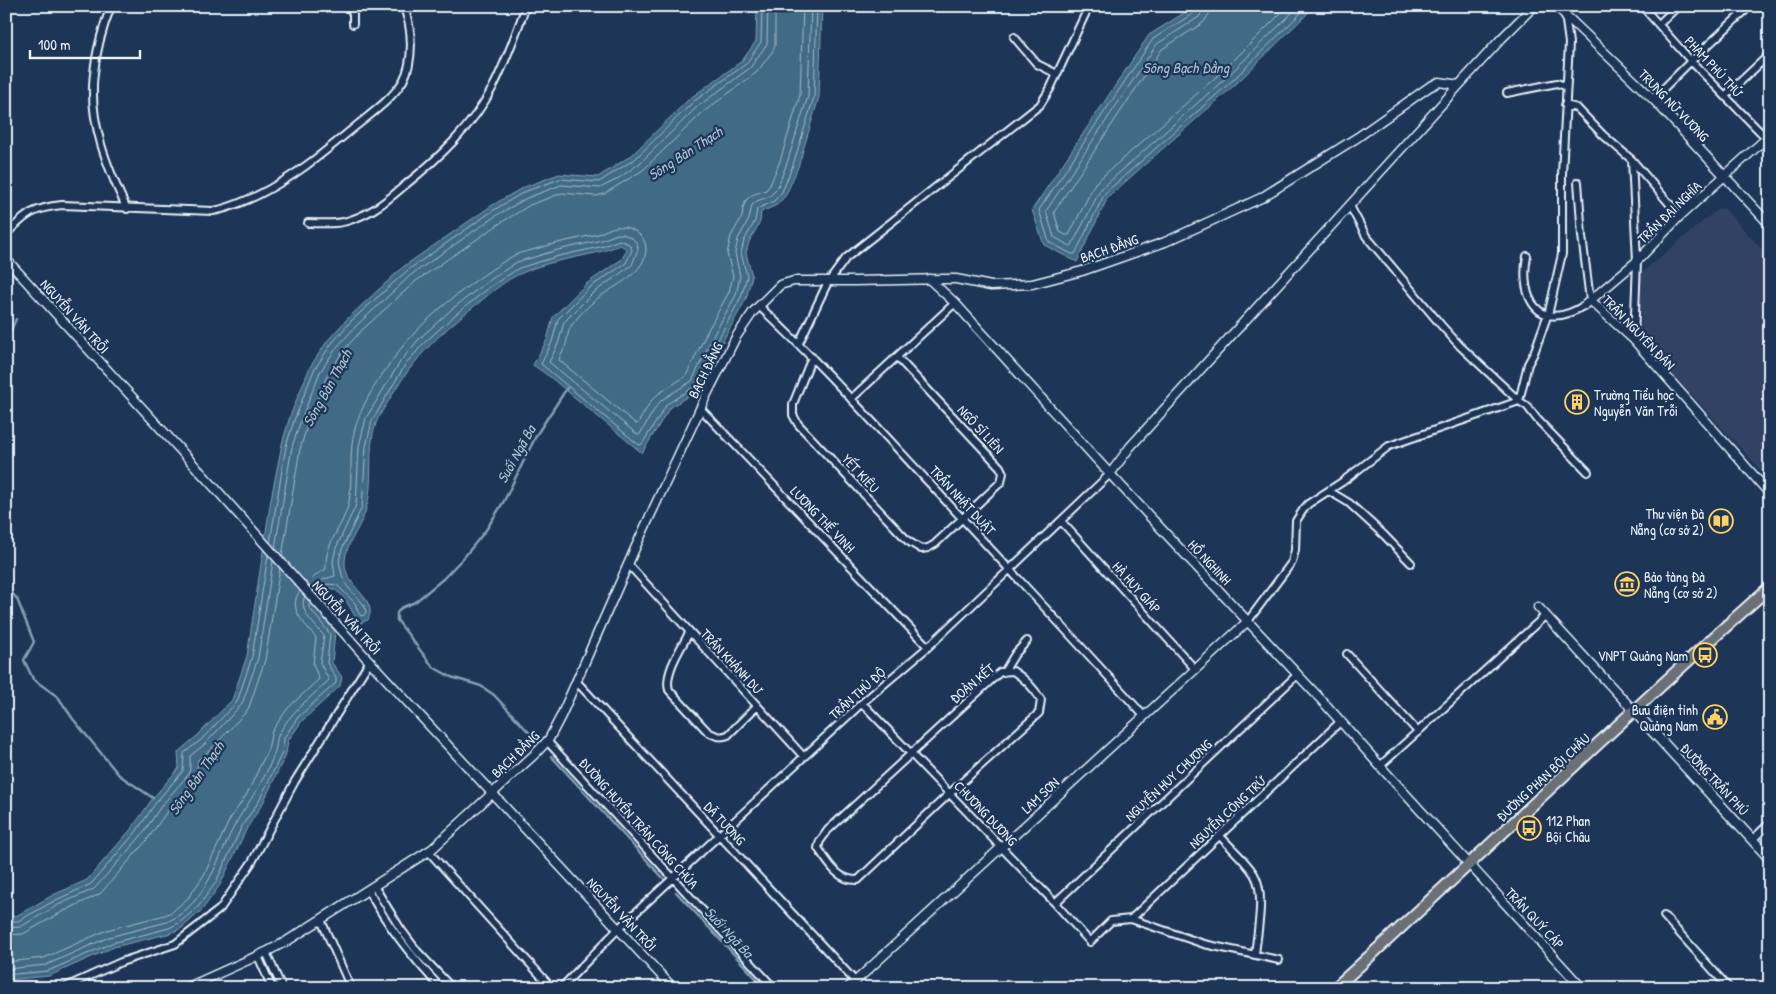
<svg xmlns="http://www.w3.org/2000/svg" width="1776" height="994" font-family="'Patrick Hand',sans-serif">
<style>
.built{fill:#324265}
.water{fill:#406b86;stroke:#83a1b4}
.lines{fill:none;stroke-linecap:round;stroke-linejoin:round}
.shore{stroke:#a5bbca;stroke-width:1}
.stream{stroke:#83a1b4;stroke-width:2.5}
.minor-casing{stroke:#e8f1f8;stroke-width:10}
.tertiary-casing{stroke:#e8f1f8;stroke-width:11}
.secondary-casing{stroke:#e8f1f8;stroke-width:12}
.primary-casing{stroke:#e8f1f8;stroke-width:14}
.minor{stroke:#1d3557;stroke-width:6}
.tertiary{stroke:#1d3557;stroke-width:8}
.secondary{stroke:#1d3557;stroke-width:9}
.primary{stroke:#6b6f75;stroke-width:10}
.labels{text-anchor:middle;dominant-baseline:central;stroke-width:4.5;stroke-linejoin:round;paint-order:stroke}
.street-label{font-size:14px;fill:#e8f1f8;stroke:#1d3557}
.poi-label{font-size:14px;fill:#e8f1f8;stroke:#1d3557;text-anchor:start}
.water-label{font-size:15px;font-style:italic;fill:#adc2d0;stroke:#1d3557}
</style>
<rect width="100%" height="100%" fill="#1d3557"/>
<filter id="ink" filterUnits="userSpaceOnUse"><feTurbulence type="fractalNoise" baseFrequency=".02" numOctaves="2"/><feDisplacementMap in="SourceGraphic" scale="10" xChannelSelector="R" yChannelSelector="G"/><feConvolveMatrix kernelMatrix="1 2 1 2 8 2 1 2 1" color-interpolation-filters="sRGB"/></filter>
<g filter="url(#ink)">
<!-- built -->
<path class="built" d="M1719,208L1725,209L1770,258L1769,479L1642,341L1640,274Z"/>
<!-- water -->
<path class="water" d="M757,6H822L819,97L798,167L786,195L777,205L761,212L760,222L749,242L746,253L752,276L746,299L724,339L701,388L671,407L667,412L642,453L550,377L533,365L547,340L553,317L586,284L622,259L627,249L620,245C589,258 553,258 522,273C507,279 493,291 481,301C442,331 414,357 389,400C385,407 379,415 376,423C366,451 375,482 366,509C362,525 350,538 346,554C338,588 380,595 368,620L360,623C350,612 346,592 330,588L313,604L335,632L332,663L342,677L340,686L302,721L288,741L286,754L263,803L247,828L220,885L202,910L182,928L171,933L114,947L49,976L6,980V916H16L53,895L87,880L132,828L153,798L179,768L178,752L197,736L232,700L247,656L271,499L282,444L290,416L310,367L328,340L348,318L404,266L491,206L522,188L559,174L598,177L632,155L689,99L742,61L756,41Z
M1195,6H1315L1237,83L1108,197L1077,262L1044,245L1032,210L1149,35Z"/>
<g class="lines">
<!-- shore -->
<path class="shore" d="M1196,6L1194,13L1153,39L1039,210L1049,242L1072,254H1075L1105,193L1233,80L1308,6
M1203,6L1202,12L1199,17L1157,44L1046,211L1054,237L1070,246L1072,245L1101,189L1229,75L1299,6
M1210,6L1209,14L1203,23L1162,49L1054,212L1060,232L1066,235H1069L1095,183L1224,70L1288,6
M270,542L286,446L295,418L314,370L332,343L351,321L408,270L494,210L524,192L560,179L599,182L635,159L693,102L746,64L761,42L762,6
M275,548L292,447L301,420L320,372L337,347L356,326L411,275L497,215L527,198L561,185L600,188L616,180L639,164L697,107L750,68L767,44L768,6
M282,556L300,449L308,423L327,376L343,351L361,331L416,281L502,222L530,205L562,193L596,196L604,194L643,170L702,113L757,72L772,52L775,46V6
M307,584L317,574L326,569C324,543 344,526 349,502C352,484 350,464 352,445C355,413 375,384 394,358C420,320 472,281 511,257C517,253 525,252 532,250C554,243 576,239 598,234C606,231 614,225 623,227C634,228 645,236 646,248C646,274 615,285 598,298C589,305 578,316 572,325C567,331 568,340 565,347C563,351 560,355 559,360L636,424L638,423L651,401L658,394L686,376L708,330L729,292L733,276L727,254L731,236L742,217L743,208L746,200L752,195L766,190L770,185L780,161L800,95L803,6
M312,589L324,579L335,576L333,561L336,548L356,505L359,446L366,418L400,362L419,339L452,309L487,282L517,262L558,250L602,240L617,234H623L632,238L637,243L638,249L632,265L593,293L564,322L558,344L549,362L638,435L640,434L657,405L663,399L692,381L714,334L736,295L740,276L735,253L738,239L749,219L752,205L757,201L770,196L777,189L787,163L808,96L811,6
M316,594L327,584L337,585L355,603L358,612L361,616L364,615L366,612L364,605L347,586L342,575L339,561L342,549L362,507L366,447L372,421L405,365L424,343L456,314L490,287L519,268L559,256L604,246L619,240L629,244L632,250L626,263L589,288L558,319L552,342L541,364L639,445L642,444L667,404L697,385L720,336L741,297L747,276L741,253L744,241L755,221L757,209L774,201L782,192L793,165L814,97L817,6
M6,921H18L56,900L91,884L136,832L157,801L183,771L184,753L201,740L237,702L252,657L268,555
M6,928L20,927L58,905L94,889L141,836L162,805L188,775L190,769V756L205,744L242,704L258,658L273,561
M6,935L23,934L62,912L100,894L147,840L168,810L194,780L197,772L198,760L211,749L245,713L249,707L265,660L280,568
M6,962L44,958L107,930L165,915L172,912L188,898L204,875L230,819L247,794L268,749L272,731L288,708L319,679L313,664L316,638C306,624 286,609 300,591
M6,969L46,965L109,937L167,922C208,903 217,857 237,821C250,800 268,775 275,751C277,746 276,741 278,736C289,712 311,698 329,680L320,663L324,636C316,625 297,611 305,596
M6,975L48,971L112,943L169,928L179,923L198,907L216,882L242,826L259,801L282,753L284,738L298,717L336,683V678L327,663L330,634L309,607V601"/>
<!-- stream -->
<path class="stream" d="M6,341L16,319
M6,586L17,599L34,642L24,660L33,679L58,697L73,719L119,775L153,798
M539,743L494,695L481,686L451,677L433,667L397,620V613L401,608L415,602L443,579L465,556L486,530L504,501L537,434L567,388
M551,756L664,879
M676,892L765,988"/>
<!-- minor casing -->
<g class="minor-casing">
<path id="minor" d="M111,6C103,27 96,51 94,73C88,121 107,167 127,209
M350,6L353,15V24
M1642,6L1691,61L1770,142
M1764,6L1770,13
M1565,14L1569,43L1562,174V254L1549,311L1534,353L1528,364L1519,401L1527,406L1537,419L1588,472
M1659,24L1678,6
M1014,37L1037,64L1057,74
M1507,93L1557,83L1565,86
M1725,96L1770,54
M1653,99L1691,61L1750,6
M1565,105L1577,108L1603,135L1632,160L1680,216
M1632,160L1637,261L1634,340
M1578,182L1582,236L1590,300
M308,223C323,223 339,225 353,219C372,213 389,199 404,186C439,158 472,127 493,87C506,62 516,33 526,6
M6,234C27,214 33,208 62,205L213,211C228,209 242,202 256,196C296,176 322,154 356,126C372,113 392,99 403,81C414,61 413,27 403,6
M1527,256C1519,299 1539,334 1585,305
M759,306C820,363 876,426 934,488C1004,564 1075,639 1144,716
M799,343L827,284L846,258L1040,105L1050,89L1089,6
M812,357L793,404V415L798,424L908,541L921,549L928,548L935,544L1001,482L1003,473L1000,467L897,357
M851,399L955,303
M700,408L928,647
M1329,491L1349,503L1384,535L1411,563
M1061,521L1195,669
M629,565L804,757
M1248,621L1292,562L1295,550L1296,521L1303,510L1308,504L1342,482L1389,446L1519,401L1460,346L1441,325L1366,236L1350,206
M689,633C681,648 664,673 669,690L708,732C716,736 720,738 728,735L757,706
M1347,654L1418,732
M1013,671C1024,678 1034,688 1041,700L1039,713L949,794L858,880C838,881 828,863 818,848L820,841L828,830L1000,672Z
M1004,672L1015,654L1027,641
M576,681L855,981
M862,703L1055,903L1090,942L1111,921L1131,919L1204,944L1279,960
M547,741L774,988
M1380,766L1546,615
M1220,836C1231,848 1245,860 1254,874C1266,893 1257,933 1255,955
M1752,840L1770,823
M429,852L552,988
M374,886L400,928L417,951L452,988
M368,890C389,928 411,956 441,988
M1055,903L1297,675
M1664,916L1729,988
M1131,919L1340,722
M321,920L351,988
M266,952L282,988
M258,956L272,988
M63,988L121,962L175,944L220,909L252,862L295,781L370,661
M561,988L618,929L862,703L928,647L1110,474"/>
</g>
<!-- tertiary casing -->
<g class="tertiary-casing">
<path id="tertiary" d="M1556,6L1653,99L1770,225
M6,259L215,488L361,652L673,988
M929,279L955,303L1110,474L1327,706L1380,766L1582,988
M1590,300L1634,340L1770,494
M1585,305L1637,261L1680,216L1770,135
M1110,474L1130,447L1501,39L1534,6
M1538,607L1633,710
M186,988L266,952L287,941L432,849L536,753L549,739L561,716L637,544L707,394L736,337L753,312L780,285L794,281H855L943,279H956L991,286L1032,284L1082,271L1165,242L1261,198L1358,137L1429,87L1439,82L1459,85
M848,988L1248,621"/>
</g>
<!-- secondary casing -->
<g class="secondary-casing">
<path id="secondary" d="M1633,710L1770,859"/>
</g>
<!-- primary casing -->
<g class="primary-casing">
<path id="primary" d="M1335,988C1481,855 1622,718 1770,587"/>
</g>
<!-- minor -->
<use href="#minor" class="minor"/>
<!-- tertiary -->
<use href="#tertiary" class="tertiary"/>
<!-- secondary -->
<use href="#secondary" class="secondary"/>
<!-- primary -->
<use href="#primary" class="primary"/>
</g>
</g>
<!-- icons -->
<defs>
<g id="building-ring" transform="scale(1.25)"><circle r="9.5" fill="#1d3557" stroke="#ffd166" stroke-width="1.5"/><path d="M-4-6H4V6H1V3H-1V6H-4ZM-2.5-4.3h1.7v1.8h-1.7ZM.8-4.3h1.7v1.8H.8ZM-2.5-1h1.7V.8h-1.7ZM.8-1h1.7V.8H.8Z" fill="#ffd166"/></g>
<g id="library-ring" transform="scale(1.25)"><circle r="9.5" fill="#1d3557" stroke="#ffd166" stroke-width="1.5"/><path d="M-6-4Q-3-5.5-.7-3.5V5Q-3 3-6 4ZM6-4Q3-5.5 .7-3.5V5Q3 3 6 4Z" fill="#ffd166"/></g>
<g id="museum-ring" transform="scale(1.25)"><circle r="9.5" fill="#1d3557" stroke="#ffd166" stroke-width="1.5"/><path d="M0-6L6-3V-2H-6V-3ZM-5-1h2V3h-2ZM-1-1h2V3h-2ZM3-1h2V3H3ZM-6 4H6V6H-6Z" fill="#ffd166"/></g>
<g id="bus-ring" transform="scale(1.25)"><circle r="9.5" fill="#1d3557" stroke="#ffd166" stroke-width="1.5"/><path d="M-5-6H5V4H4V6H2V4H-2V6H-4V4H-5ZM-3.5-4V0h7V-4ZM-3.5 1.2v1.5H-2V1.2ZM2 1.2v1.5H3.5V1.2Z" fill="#ffd166"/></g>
<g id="civic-ring" transform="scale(1.25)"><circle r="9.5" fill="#1d3557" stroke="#ffd166" stroke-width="1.5"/><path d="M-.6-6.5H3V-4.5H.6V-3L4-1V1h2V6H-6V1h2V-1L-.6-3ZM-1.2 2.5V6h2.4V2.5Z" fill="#ffd166"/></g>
</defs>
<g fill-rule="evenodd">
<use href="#building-ring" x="1577" y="402"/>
<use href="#library-ring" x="1721" y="521"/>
<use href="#museum-ring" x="1627" y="584"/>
<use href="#bus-ring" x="1705" y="655"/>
<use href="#civic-ring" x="1715" y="717"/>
<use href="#bus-ring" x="1529" y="828"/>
</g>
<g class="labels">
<!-- street labels -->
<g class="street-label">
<text transform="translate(1714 66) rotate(47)">PHẠM PHÚ THỨ</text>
<text transform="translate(1674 105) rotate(46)">TRƯNG NỮ VƯƠNG</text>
<text transform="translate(1669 212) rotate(-44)">TRẦN ĐẠI NGHĨA</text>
<text transform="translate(1109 248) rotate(-19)">BẠCH ĐẰNG</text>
<text transform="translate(75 316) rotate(48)">NGUYỄN VĂN TRỖI</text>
<text transform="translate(1639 332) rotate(46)">TRẦN NGUYÊN ĐÁN</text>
<text transform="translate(705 370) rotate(-64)">BẠCH ĐẰNG</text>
<text transform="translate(981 429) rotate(47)">NGÔ SĨ LIÊN</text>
<text transform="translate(861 473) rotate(47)">YẾT KIÊU</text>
<text transform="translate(963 500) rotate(47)">TRẦN NHẬT DUẬT</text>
<text transform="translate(823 519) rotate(46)">LƯƠNG THẾ VINH</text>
<text transform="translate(1210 562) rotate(47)">HỒ NGHINH</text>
<text transform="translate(1137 587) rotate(48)">HÀ HUY GIÁP</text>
<text transform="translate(347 617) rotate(48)">NGUYỄN VĂN TRỖI</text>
<text transform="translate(732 661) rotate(47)">TRẦN KHÁNH DƯ</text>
<text transform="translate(972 683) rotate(-40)">ĐOÀN KẾT</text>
<text transform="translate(857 693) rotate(-42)">TRẦN THỦ ĐỘ</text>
<text transform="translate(515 754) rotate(-44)">BẠCH ĐẰNG</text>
<text transform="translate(1543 777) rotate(-43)">ĐƯỜNG PHAN BỘI CHÂU</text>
<text transform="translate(1715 779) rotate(47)">ĐƯỜNG TRẦN PHÚ</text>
<text transform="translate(1168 780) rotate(-43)">NGUYỄN HUY CHƯƠNG</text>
<text transform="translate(1040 795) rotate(-43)">LAM SƠN</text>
<text transform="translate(1227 812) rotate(-43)">NGUYỄN CÔNG TRỨ</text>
<text transform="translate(986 813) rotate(46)">CHƯƠNG DƯƠNG</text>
<text transform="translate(639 823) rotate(48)">ĐƯỜNG HUYỀN TRÂN CÔNG CHÚA</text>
<text transform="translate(725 823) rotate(47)">DÃ TƯỢNG</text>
<text transform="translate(622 914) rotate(47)">NGUYỄN VĂN TRỖI</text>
<text transform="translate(1535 918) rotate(47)">TRẦN QUÝ CÁP</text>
</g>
<!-- poi labels -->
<g class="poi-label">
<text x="1594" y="394">Trường Tiểu học<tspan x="1594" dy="16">Nguyễn Văn Trỗi</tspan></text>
<text x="1704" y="513" text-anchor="end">Thư viện Đà<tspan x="1704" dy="16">Nẵng (cơ sở 2)</tspan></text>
<text x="1644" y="576">Bảo tàng Đà<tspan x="1644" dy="16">Nẵng (cơ sở 2)</tspan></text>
<text x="1688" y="655" text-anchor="end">VNPT Quảng Nam</text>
<text x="1698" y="709" text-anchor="end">Bưu điện tỉnh<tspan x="1698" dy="16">Quảng Nam</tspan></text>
<text x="1546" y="820">112 Phan<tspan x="1546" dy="16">Bội Châu</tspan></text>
</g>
<!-- water labels -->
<g class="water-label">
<text x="1186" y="67">Sông Bạch Đằng</text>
<text transform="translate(685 153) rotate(-33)">Sông Bàn Thạch</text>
<text transform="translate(327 388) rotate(-61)">Sông Bàn Thạch</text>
<text transform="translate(516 454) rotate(-61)">Suối Ngã Ba</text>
<text transform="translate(196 778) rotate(-55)">Sông Bàn Thạch</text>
<text transform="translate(729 932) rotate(47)">Suối Ngã Ba</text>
</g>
</g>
<!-- margin -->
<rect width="1776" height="994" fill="none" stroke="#1d3557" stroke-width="25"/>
<rect x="12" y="12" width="1751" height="969" fill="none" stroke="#e8f1f8" stroke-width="2" filter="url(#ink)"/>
<!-- scale -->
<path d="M30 50v8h110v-8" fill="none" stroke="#e8f1f8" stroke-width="2.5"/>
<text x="38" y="50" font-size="15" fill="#e8f1f8" stroke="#1d3557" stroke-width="4" paint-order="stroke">100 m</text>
</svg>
